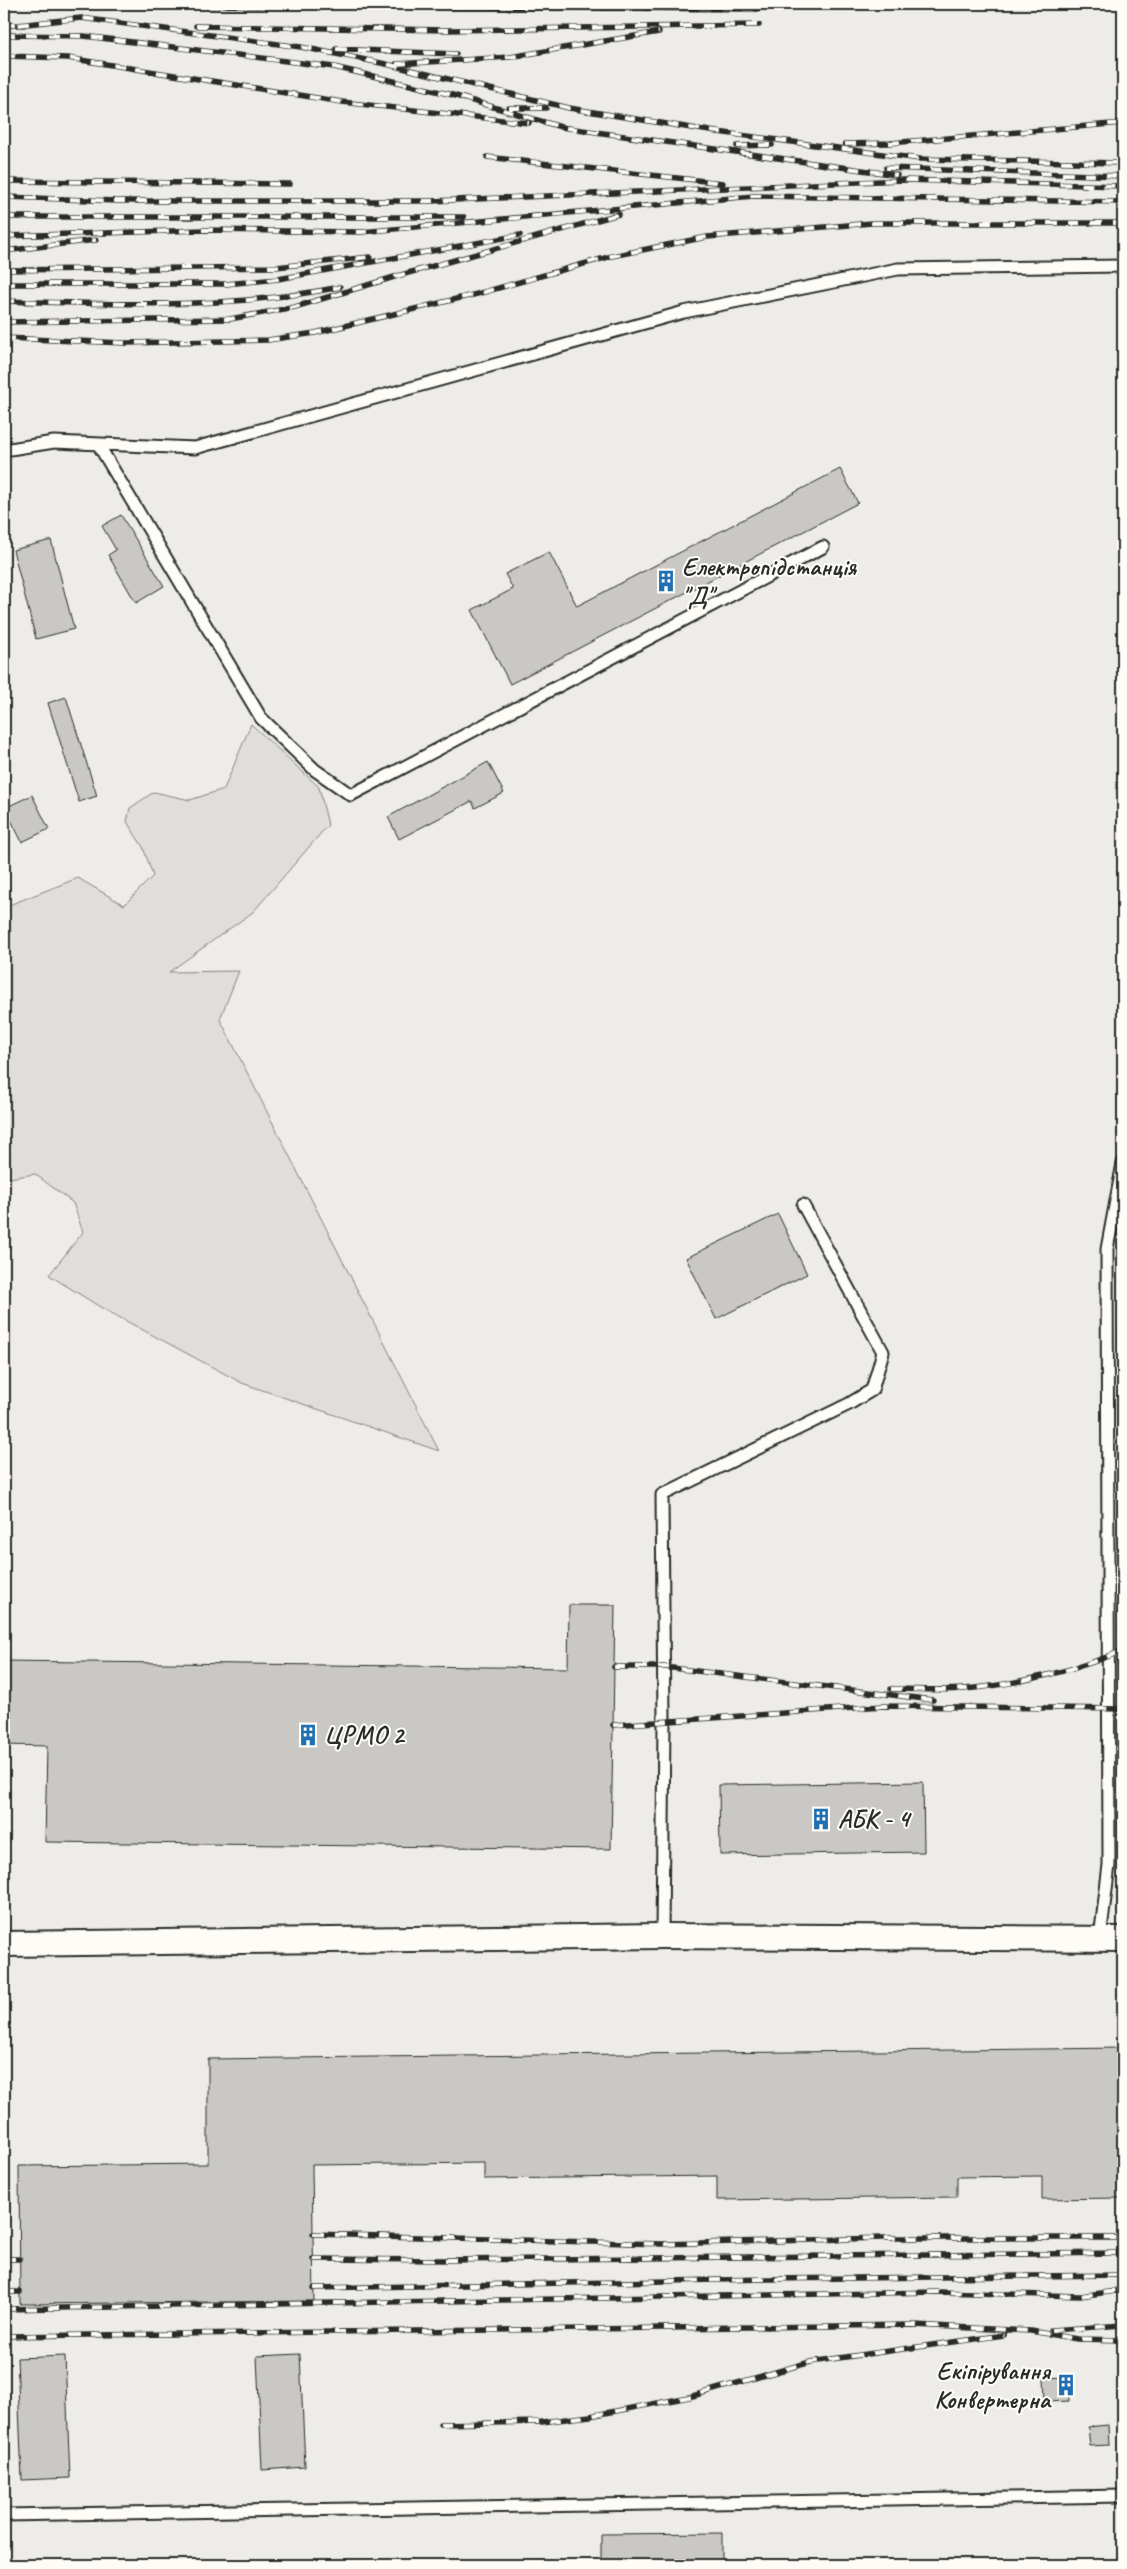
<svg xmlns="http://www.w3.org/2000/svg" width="1127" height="2569" font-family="Caveat,sans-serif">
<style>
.built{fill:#edece8}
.green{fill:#dfdeda;stroke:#858482}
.building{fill:#c9c8c4;stroke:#2b2b2b}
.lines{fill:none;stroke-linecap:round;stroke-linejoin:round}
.service-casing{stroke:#2b2b2b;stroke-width:15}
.minor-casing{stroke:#2b2b2b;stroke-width:28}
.service{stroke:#fdfcf7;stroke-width:11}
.minor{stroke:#fdfcf7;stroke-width:24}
.rail-casing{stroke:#2b2b2b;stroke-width:5.5}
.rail{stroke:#fdfcf7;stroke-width:4;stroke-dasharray:11;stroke-linecap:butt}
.labels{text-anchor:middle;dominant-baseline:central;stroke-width:4;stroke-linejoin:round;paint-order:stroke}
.poi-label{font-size:25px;font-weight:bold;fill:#2b2b2b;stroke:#fdfcf7;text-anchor:start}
</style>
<rect width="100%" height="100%" fill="#fdfcf7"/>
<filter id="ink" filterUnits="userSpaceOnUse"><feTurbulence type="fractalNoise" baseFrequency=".02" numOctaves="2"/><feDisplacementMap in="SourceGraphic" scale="10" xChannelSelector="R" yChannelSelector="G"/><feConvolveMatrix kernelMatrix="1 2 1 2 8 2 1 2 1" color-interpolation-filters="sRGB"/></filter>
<g filter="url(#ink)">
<!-- built -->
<path class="built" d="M4,4H1123V2565H4Z"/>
<!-- green -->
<path class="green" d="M251,724L319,787L328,825L253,912L169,972L239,971L220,1019L439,1451L242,1383L100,1307L49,1275L83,1232L73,1203L35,1174L4,1179V907L78,878L124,905L153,876L143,847L127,822L130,808L154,792L190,800L224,789Z"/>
<!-- building -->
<path class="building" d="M840,469L858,503L510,684L472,610L513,589L505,574L549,552L577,606Z
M121,515L164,586L136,603L108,555L116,550L102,526Z
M51,540L74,629L36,639L13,550Z
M66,697L97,796L79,802L48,703Z
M488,762L504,793L475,808L472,801L399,839L388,817Z
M32,795L49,829L22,842L5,808Z
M778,1214L807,1274L716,1319L686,1258Z
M569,1605H615L611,1849L45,1842L47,1746L4,1745V1661L568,1668Z
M923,1782L924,1852L720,1855L719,1785Z
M1123,2048V2198L1042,2199V2176L957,2177V2197L717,2200V2176L484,2179V2163L312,2165L314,2301L20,2304L19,2166L208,2164V2059Z
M300,2354L305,2467L262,2470L257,2356Z
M65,2356L70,2478L22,2480L17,2358Z
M1068,2377L1069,2401L1045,2402L1044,2378Z
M1108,2425L1109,2445L1090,2446L1088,2427Z
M722,2533V2565H601V2534Z"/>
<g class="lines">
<!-- service casing -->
<g class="service-casing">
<path id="service" d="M98,444L261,718L315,770L351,795L823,547
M4,450L54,442L195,448L684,312L898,269L1123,266
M662,1936L664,1722L662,1495L849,1404L872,1390L883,1352L803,1205
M1100,1938L1109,1865L1107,1249L1123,1163
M4,2515L1123,2496"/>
</g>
<!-- minor casing -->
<g class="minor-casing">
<path id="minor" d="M4,1944L662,1936L1123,1939"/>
</g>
<!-- service -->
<use href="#service" class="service"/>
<!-- minor -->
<use href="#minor" class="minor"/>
<!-- rail casing -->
<g class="rail-casing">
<path id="rail" d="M39,4L758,9
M4,25H24
M18,25L81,18L301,47L386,64L569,108L710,131L920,159L1123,163
M196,26L448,30L759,25
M4,35L84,36L334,67L449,94L561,127L897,175
M336,49L456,54
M4,56L68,58L342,102L529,123
M396,64L510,57L659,32
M509,108H546
M845,144L890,143L1123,123
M737,146L772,145
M487,157L723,183
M886,168L1123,176
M4,181L290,184
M4,197L118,201H432L903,180L1123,186
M4,217H464
M4,236L204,230L361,232L754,196L1123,202
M4,251L96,240
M4,270L276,267L370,257
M4,284H226L278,279L520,235
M4,301C119,304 225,310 340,287
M4,322L230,319L295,307L401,275L619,214
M4,338L125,343L268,340L315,333L477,294L612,256L707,237L872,223H1123
M614,1667H664L933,1700
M891,1689C915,1689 940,1691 964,1689C1009,1686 1083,1669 1123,1650
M613,1725L883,1706L1123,1709
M313,2234L663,2244L883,2238H1123
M4,2259H20
M313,2259L445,2260L1123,2253
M314,2288L769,2279L1123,2275
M4,2292H20
M4,2309L940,2292L1080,2296L1123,2290
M1051,2330L1123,2325
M4,2336L914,2325L1031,2331L1077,2339L1123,2340
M440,2424L542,2422L590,2416L689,2397L810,2362L1004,2335"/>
</g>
<!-- rail -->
<use href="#rail" class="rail"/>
</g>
</g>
<!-- icons -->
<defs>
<g id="building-bare" transform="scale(1.725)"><path d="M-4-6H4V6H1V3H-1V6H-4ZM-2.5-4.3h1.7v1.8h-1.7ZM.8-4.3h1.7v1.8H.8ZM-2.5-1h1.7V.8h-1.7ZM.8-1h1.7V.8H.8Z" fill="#1f6fb2" stroke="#fdfcf7" stroke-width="2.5" paint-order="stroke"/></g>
</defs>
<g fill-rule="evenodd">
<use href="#building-bare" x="666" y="581"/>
<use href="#building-bare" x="308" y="1735"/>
<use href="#building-bare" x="821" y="1819"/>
<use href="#building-bare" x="1066" y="2385"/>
</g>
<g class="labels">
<!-- poi labels -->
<g class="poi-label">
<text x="682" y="567">Електропідстанція<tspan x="682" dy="29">"Д"</tspan></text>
<text x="324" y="1735">ЦРМО 2</text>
<text x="838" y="1819">АБК - 4</text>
<text x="1050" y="2371" text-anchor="end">Екіпірування<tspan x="1050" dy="29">Конвертерна</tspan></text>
</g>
</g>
<!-- margin -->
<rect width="1127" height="2569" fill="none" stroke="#fdfcf7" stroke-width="20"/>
<rect x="10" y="10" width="1107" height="2549" fill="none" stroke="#2b2b2b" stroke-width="2" filter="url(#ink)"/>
</svg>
